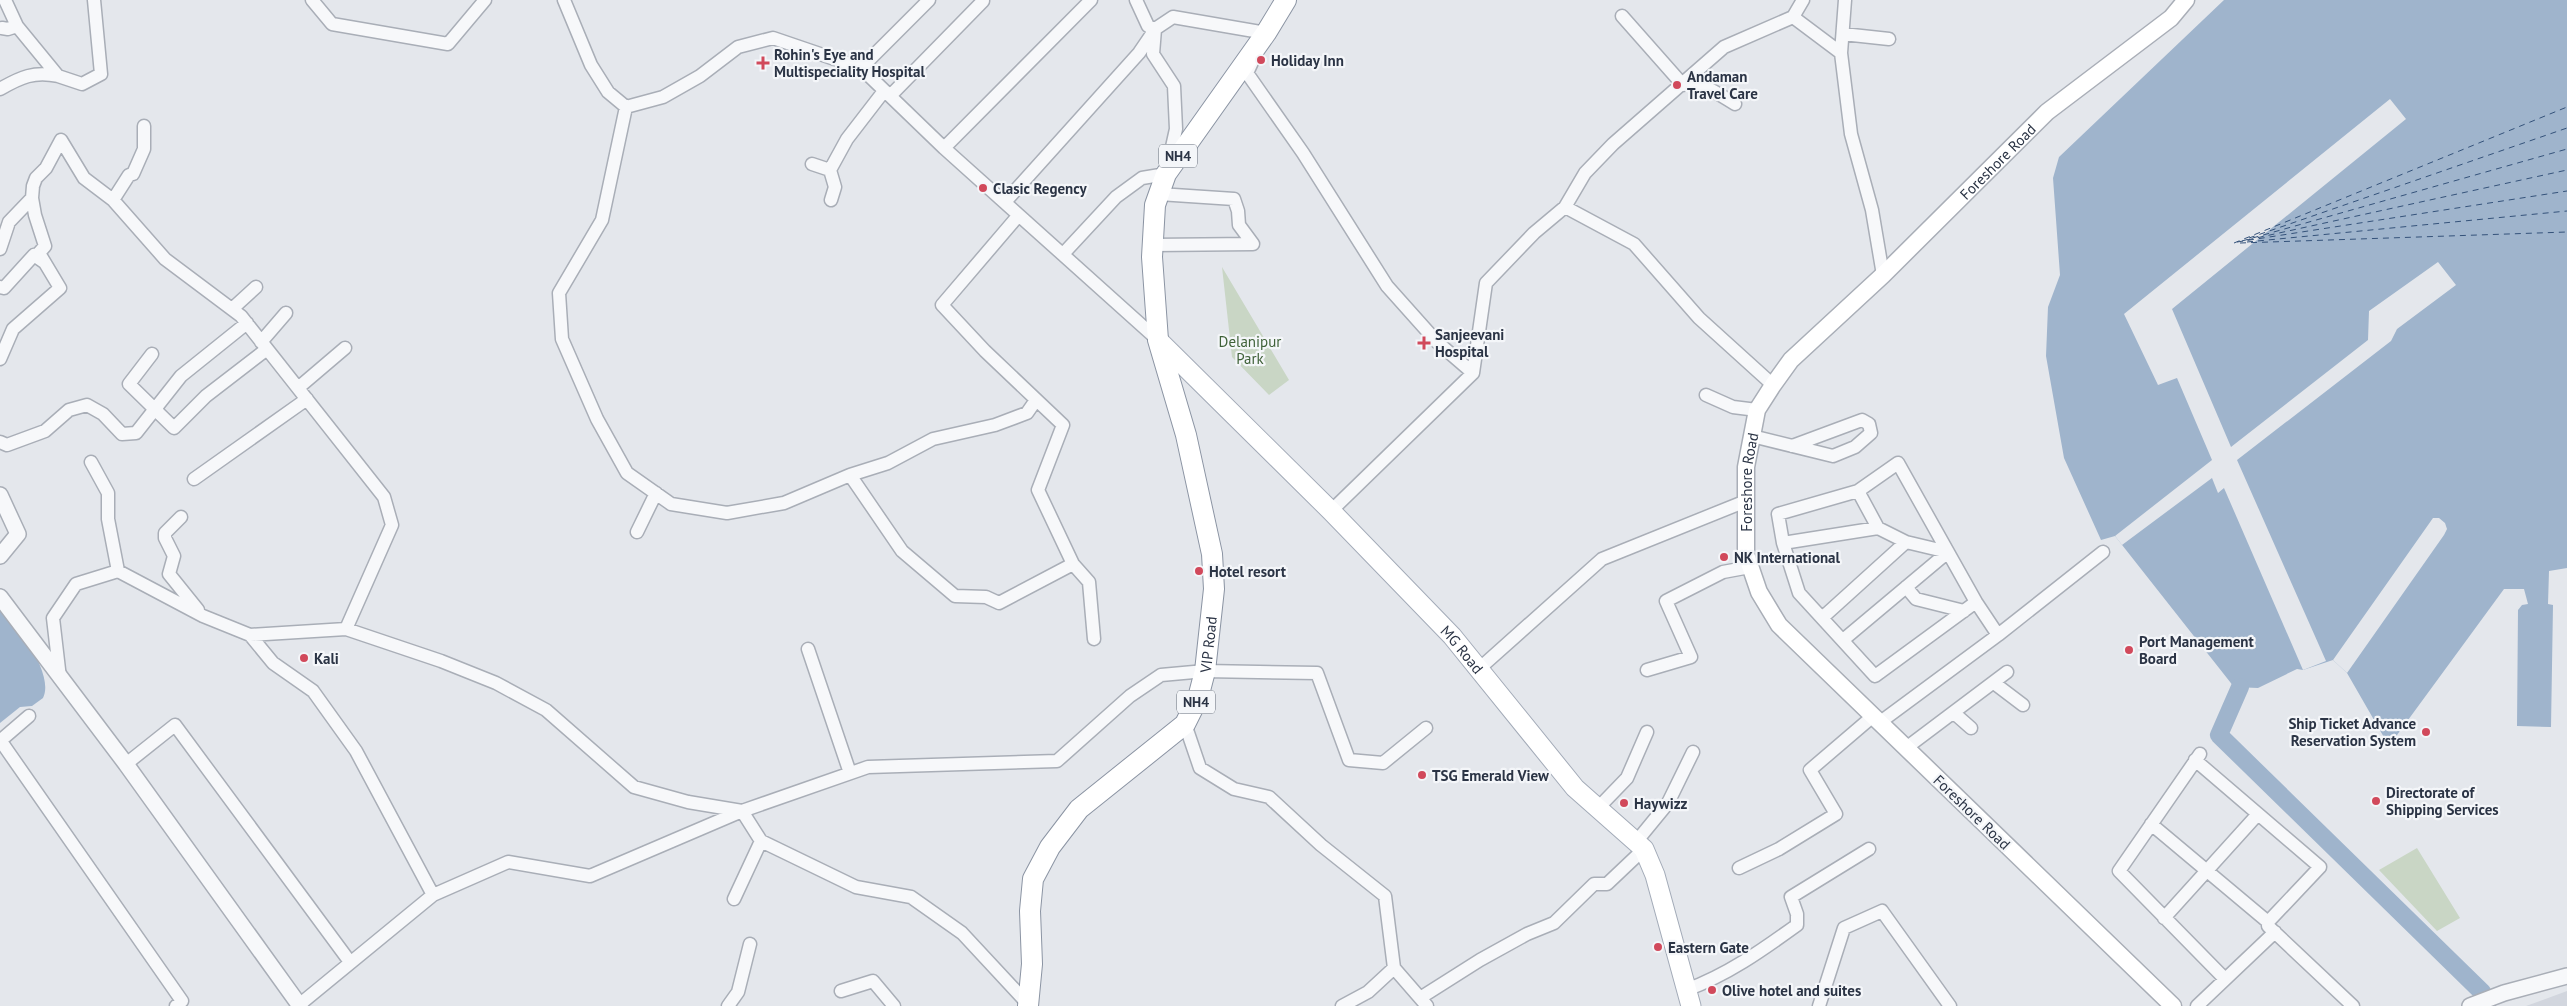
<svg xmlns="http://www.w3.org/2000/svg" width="2567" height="1006" font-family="'PT Sans',sans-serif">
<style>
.built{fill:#d2d6de}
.green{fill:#c9d6c5}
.water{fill:#9fb4cc}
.pier{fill:#e4e7ec}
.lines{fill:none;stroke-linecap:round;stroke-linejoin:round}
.river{stroke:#9fb4cc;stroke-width:18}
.ferry{stroke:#34527a;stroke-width:1;stroke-dasharray:6 5;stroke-linecap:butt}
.minor-casing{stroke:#a9aeb7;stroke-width:15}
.tertiary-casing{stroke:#a9aeb7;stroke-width:18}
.secondary-casing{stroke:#a9aeb7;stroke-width:19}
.primary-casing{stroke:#a3abb8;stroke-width:21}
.trunk-casing{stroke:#8b94a3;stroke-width:22}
.minor{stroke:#f7f8fa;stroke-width:12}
.tertiary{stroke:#f7f8fa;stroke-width:15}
.secondary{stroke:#fff;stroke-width:16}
.primary{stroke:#fff;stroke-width:19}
.trunk{stroke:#fff;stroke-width:20}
.poi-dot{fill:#d1495b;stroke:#f4f6f9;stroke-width:2}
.labels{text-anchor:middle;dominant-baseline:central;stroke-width:4.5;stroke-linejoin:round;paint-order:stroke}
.shield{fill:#f4f6f9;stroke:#676e7b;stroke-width:1}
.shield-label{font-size:14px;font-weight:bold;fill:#2b3445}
.poi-label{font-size:15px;font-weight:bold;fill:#2b3445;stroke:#f4f6f9;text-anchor:start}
.street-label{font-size:15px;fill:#2b3445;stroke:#f4f6f9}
.park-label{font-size:15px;fill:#3f6138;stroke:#f4f6f9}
</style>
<rect width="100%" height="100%" fill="#e4e7ec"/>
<!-- built -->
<path class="built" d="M2567,991V1006H2526Z"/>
<!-- green -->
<path class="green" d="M1222,267L1289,380L1269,395L1232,357Z
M2417,848L2460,918L2437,931L2379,870Z"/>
<!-- water -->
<path class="water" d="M2224,0H2567V568L2549,571L2548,604L2553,605L2551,727L2517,726L2518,610L2522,605L2528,604L2524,589H2504L2389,746L2347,673L2333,660L2303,670L2297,669L2258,688L2234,687L2115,536L2101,540L2064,458L2046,356L2048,307L2060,275L2053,178L2059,157Z
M0,606C16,625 55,673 43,698L32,706L20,707L0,723Z"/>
<!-- pier -->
<path class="pier" d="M2390,99L2406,119L2172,309L2231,447L2368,340L2369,311L2438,262L2456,285L2397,329L2391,341L2237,460L2326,661L2303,670L2224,488L2218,493L2212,478L2122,545L2115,536L2212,460L2177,378L2158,385L2124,314Z
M2433,518H2439L2445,523L2447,529L2444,535L2347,673L2333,660Z"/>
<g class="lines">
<!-- river -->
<path class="river" d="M2240,687L2219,735L2482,992L2487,1006"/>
<!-- ferry -->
<path class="ferry" d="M2249,238L2567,128
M2247,240L2567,170
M2242,241L2567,149
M2237,242L2567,191
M2247,242L2567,211
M2234,243L2567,107
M2240,243L2567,232"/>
<!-- minor casing -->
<g class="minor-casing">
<path id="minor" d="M5,0L17,26L58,76L82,84L101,74L94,0
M312,0L332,24L448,44L485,0
M564,0L591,65L608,92L626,107
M1136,0L1148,26L1155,29L1173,17L1266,33L1264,37
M1803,0L1793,17L1841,53
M1845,0L1841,53L1851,134L1872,210L1883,275
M1622,16L1683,85
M2,28L8,29L17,26
M1843,34L1889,39
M1253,60L1247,73L1303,153L1387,286L1437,342L1473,373L1331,511
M861,68L929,0
M1687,80C1698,81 1724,97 1735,104
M0,89C21,77 34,71 58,76
M890,96L983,1
M944,148L1091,0
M812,164L830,170L835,187L831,200
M830,170L847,139L884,91
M113,200L129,175L133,174L144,149V126
M1005,202L1139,53L1154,31
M1565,207L1634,244L1699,318L1773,385
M1018,216L942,305L985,351L1063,425L1038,490L1073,564L1089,582L1094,639
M1153,245L1253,244L1239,225L1238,211L1234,199L1159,194
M0,249L9,222L32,198
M1063,254L1116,197L1142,178L1166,174L1176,129L1174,86L1153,54L1155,29
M0,287L4,288L34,255L44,262
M232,309L256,287
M261,342L286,313
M152,354L129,384L174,428L206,396L267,349
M0,359L13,329L60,288L39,253L45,246L35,215L32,198L33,186L36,178L46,168L61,140L84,178L113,200L165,259L241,316L384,497L392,525L346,629
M1473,373L1486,283L1534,233L1565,207L1585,173L1613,144L1724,47L1793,17
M298,388L345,348
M1706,395L1733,407L1757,410
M1752,436L1833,456L1855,447L1871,433L1869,424L1862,420L1792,446
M0,442L7,445L45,431L69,410L87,405L103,414L122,434L136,433L181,376L247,323
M91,462L108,493V519L118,571
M850,475L888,463L933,439L995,425L1027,413L1036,400
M194,479L307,399
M1858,491L1878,528
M181,517L165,533V538L174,556L169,574L198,610
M637,532L656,493
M1783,543L1878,528L1906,542L1948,552
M1073,564L999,603L986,597L955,596L902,551L850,475L784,503L727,513L671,504L627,473L597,419L562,339L559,293L602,220L626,107L663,97L700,76L738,47L773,38L861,68L944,148L1158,340
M1906,587L1916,599L1964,611
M1976,602L1875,676L1799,593L1783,543L1778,514L1858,491L1898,463L1976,602L1998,635
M1822,618L1906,542
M250,635L273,663L313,691L356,751L433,895
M1843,640L1948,552
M808,649L850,773
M1480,668L1602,559L1746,501
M1647,670L1691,657L1666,601L1723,572L1750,567
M60,678L53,618L76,584L118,571L203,616L250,635L346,629L441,661L496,683L546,710L634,787L688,802L742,811L868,767L1057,761L1130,696L1161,675L1205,671L1317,673L1349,760L1383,763L1426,728
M1994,683L2023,705
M1954,713L1971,728
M1879,723L1998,635L2103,552
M1185,724L1200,768L1234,789L1269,797L1321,845L1385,896L1394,968
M0,740L182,1001L176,1006
M0,741L29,716
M1906,748L2007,672
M2200,754L2119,871L2225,979
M2195,760L2320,867L2268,922
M126,764L175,725L350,962
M1599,807L1627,778L1647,732
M2151,824L2268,922V926L2353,1006
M1636,842L1668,803L1693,752
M1739,868L1779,849L1836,814L1810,770L1872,717
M734,899L761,841
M2164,918L2258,814
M1686,990C1727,975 1761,951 1797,925V914L1791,897L1869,849
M841,991L873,981L894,1006
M1420,998L1480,960L1527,934L1554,923L1594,884H1607L1644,849
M299,1005L433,895L508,862L590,876L742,811L761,841L856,887L911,897L962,933L1028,1004
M728,1006L738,992L750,944
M1342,1006L1368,992L1394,968L1427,1006
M1819,1006L1844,928L1882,911L1950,1006
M2197,1006L2275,932"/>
</g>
<!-- tertiary casing -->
<g class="tertiary-casing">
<path id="tertiary" d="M0,495L18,534L0,556
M0,597L126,764L300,1006
M2470,1006L2504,993L2567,976"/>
</g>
<!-- secondary casing -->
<g class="secondary-casing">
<g id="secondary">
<path id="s1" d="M2173,1006L1779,625L1759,592L1746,554V467L1757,410L1773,385L1791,360L1883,275L2047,112L2171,18L2186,0"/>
</g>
</g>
<!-- primary casing -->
<g class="primary-casing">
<g id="primary">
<path id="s2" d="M1158,340L1331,511L1452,636L1575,788L1644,849L1655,875L1691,1006"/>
</g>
</g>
<!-- trunk casing -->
<g class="trunk-casing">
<g id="trunk">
<path id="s3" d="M1028,1006L1032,964L1030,911L1033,879L1050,847L1079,809L1185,724L1198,698L1205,671L1214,589L1212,554L1186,435L1158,340L1152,257L1155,205L1166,174L1266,33L1286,0"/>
</g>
</g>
<!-- minor -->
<use href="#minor" class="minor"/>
<!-- tertiary -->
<use href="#tertiary" class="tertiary"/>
<!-- secondary -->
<use href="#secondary" class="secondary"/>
<!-- primary -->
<use href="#primary" class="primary"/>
<!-- trunk -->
<use href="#trunk" class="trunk"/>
</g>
<!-- markers -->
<g class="poi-dot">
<circle cx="1261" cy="60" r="5"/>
<path d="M760.5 55.5h5v5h5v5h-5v5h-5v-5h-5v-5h5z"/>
<circle cx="1677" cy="85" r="5"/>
<circle cx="983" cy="188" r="5"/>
<path d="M1421.5 335.5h5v5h5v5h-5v5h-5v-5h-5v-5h5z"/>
<circle cx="1724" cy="557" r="5"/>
<circle cx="1199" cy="571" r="5"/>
<circle cx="2129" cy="650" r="5"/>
<circle cx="304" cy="658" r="5"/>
<circle cx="2426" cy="732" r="5"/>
<circle cx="1422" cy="775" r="5"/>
<circle cx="2376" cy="801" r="5"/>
<circle cx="1624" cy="803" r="5"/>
<circle cx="1658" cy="947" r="5"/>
<circle cx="1712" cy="990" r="5"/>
</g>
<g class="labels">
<!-- shield labels -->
<g class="shield">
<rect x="1159" y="144.5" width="38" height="23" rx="4"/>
<rect x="1177" y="690.5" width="38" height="23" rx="4"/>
</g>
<g class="shield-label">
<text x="1178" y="156">NH4</text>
<text x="1196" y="702">NH4</text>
</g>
<!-- poi labels -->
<g class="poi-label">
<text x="774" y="54">Rohin's Eye and<tspan x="774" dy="17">Multispeciality Hospital</tspan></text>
<text x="1271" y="60">Holiday Inn</text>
<text x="1687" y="76">Andaman<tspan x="1687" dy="17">Travel Care</tspan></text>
<text x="993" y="188">Clasic Regency</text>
<text x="1435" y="334">Sanjeevani<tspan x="1435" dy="17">Hospital</tspan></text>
<text x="1734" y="557">NK International</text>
<text x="1209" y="571">Hotel resort</text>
<text x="2139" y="641">Port Management<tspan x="2139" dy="17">Board</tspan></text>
<text x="314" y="658">Kali</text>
<text x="2416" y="723" text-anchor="end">Ship Ticket Advance<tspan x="2416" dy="17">Reservation System</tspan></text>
<text x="1432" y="775">TSG Emerald View</text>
<text x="2386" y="792">Directorate of<tspan x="2386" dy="17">Shipping Services</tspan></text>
<text x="1634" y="803">Haywizz</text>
<text x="1668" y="947">Eastern Gate</text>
<text x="1722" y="990">Olive hotel and suites</text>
</g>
<!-- street labels -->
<g class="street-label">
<text stroke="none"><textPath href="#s1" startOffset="1119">Foreshore Road</textPath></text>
<text stroke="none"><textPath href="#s1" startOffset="699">Foreshore Road</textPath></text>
<text stroke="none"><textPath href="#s3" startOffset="431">VIP Road</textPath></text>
<text stroke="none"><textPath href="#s2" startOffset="434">MG Road</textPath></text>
<text transform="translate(1972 812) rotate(44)">Foreshore Road</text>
</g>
<!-- park labels -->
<g class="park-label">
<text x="1250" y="341">Delanipur<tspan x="1250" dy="17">Park</tspan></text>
</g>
</g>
</svg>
